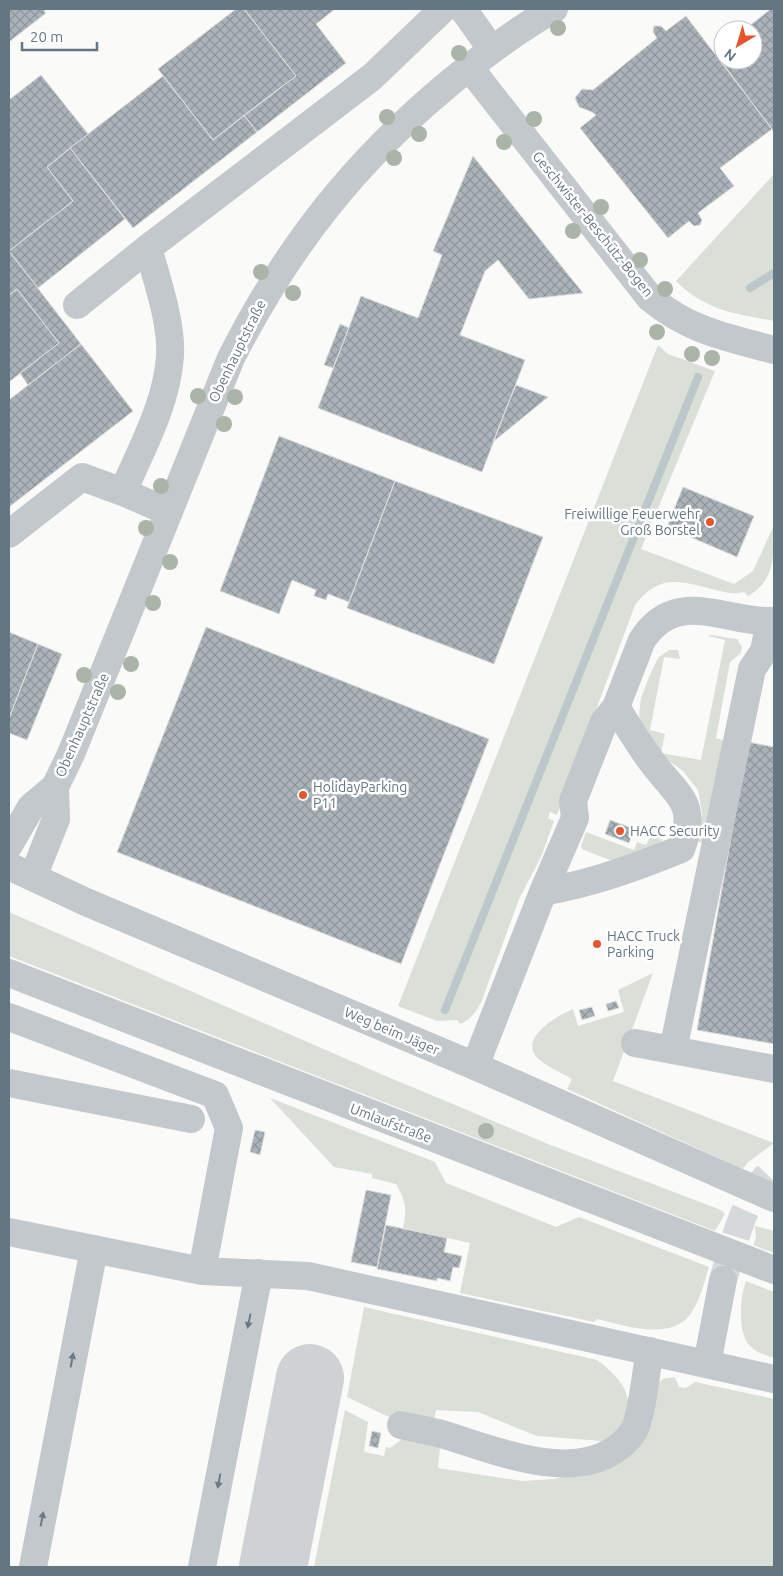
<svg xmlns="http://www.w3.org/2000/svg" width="783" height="1576" font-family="Ubuntu,sans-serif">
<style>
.green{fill:#dadfd7}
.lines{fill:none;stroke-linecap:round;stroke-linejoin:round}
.stream{stroke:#bbc7cb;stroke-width:8}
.taxiway{stroke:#ced2d4;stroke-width:68}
.building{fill:url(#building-cross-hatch);stroke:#dcdcda}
.minor-tunnel{stroke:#d5d9db;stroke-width:28;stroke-dasharray:28 14;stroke-linecap:butt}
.minor{stroke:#c3c8cc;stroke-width:28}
.tree{fill:#aab4a7}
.oneway{fill:#6a7a87}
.poi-dot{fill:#e4572e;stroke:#fff;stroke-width:2}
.labels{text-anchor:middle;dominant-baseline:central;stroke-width:5;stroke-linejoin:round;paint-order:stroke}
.street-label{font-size:14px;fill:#657683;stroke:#fff}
.poi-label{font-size:14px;fill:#657683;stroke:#fff;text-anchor:start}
</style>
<defs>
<pattern id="building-cross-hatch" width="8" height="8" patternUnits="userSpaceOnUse" patternTransform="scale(1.25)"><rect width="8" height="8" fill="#aab3b9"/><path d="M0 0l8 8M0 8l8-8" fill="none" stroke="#8e969c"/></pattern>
</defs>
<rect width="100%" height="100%" fill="#fafaf8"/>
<!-- green -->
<path class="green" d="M774,174V321C736,314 704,310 676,281Z
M658,345L668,354L715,371L641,549L734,584L753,571L774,525C774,553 776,580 748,596L744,592C734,595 725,592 716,590C681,582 661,572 635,605L557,815L550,812L548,818L554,821L541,857L519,899L481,1003C476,1012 470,1020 460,1024L457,1020L437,1021L398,1006Z
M711,635L737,639L742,647L741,653L730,662L716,738L725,741L710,820L702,843L697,841L702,813L698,790L683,771L659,754L643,729L639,715L641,698L649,677L658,658L669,650H678L680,659L664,657L650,730L665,734L661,753L701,760L725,640L708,636Z
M586,832L634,850L637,842L646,845L651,835L663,840L656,845L612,861L582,849L581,846Z
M9,912L381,1074L548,1144L721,1210L725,1214L715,1231L9,956Z
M653,973L613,1081L774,1143L747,1163L743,1169L567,1089L572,1079C562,1073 550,1068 541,1061C514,1041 556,1016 573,1009L578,1026L624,1012L618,990Z
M270,1098L435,1162L446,1183L556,1227L579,1217L709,1267C704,1283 698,1309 685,1320C662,1339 623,1325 597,1319L594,1322L460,1293L470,1243L403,1228C407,1209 406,1201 396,1184L372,1178V1174L334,1167Z
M755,1226L774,1231V1253L753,1245L756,1238Z
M746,1281L774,1292V1358C766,1355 756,1353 750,1346C737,1333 740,1297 746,1281Z
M364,1307L597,1360C631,1386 638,1405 615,1442L537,1436L478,1412L436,1410L433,1427L391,1418L347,1397Z
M675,1377L679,1387L686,1388L695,1382L774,1399V1567H314L345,1410L368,1422L364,1452L384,1456L386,1447L390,1448L402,1439L429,1444L440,1448L438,1468L522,1481L554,1479L583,1473L657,1384L663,1379Z"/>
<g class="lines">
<!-- stream -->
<path class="stream" d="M750,288L774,273
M445,1010L698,377"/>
<!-- taxiway -->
<path class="taxiway" d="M273,1567L310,1378"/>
</g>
<!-- building -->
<path class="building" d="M9,9H47L44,11L46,13L9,42Z
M236,9H244L296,76L213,140L158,69Z
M244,9H335L316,24L346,63L257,132L244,115L296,76Z
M771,9H774V132L715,53L723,47V60H753V30H744Z
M686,16L772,129L720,168L734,186L698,213L702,220L700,225L694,226L689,221L668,238L580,128L596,115L592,112L579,107L575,98L582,89L593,90L657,38L653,32L654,26H661L666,31Z
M41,75L88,134L47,167L73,201L9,251V100Z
M163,76L213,140L244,115L257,132L133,228L70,148Z
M70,148L125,219L38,288L9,251L73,201L47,167Z
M473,156L583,293L529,299L498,260L485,271L460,335L525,360L482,472L318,408L361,296L418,318L442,255L433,251Z
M9,251L81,344L28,385L20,373L59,343L17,289L9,295Z
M17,289L59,343L9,382V295Z
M340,324L349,328L333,368L324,365Z
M81,344L133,411L9,507V400Z
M516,385L548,397L493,442L507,406Z
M279,436L395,481L349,602L328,594L326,600L314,596L316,590L292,580L279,614L220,591Z
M395,481L543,537L494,664L347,608Z
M683,487L754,516L737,557L667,527Z
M206,627L489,739L401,964L117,852Z
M9,632L38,644L9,718Z
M38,644L62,654L27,740L9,733V718Z
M748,742L774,747V1044L697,1030Z
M610,820L634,829L629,843L605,834Z
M616,1001L619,1008L608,1011L606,1004Z
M592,1007L595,1016L582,1020L579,1010Z
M255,1130L265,1132L260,1155L250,1152Z
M366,1190L391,1195L377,1267L351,1262Z
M386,1225L447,1238L444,1252L462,1256L459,1268L453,1267L450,1281L437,1278V1281L377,1269Z
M372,1431L381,1433L378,1448L369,1446Z"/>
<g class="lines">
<!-- minor-tunnel -->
<path class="minor-tunnel" d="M724,1277C735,1239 744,1196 774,1169"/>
<!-- minor -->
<path class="minor" d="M463,9L492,50
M469,67L650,298C690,331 725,337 774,350
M148,248C157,280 172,323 170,356C167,404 141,449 123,492L169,512
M77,305L148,248L372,77L443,9
M9,534L82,477L123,492
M9,845L31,807L55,787L71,754L231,358C288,246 355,161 452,81C484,55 518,29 554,9
M9,866L86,902L475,1066L774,1198
M33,877L56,819L55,787
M543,892C593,883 634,868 681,849C699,802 677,796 652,762C639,745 628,726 616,707
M9,973L774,1270
M9,1017L215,1095L229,1128L202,1271
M635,1043L774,1069
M673,1050L752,669L764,651L770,621
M475,1066L543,892L575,818L573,801L604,722L616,707L642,640C677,586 726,624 774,621
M9,1083L191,1119
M9,1232L202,1271L308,1276L774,1379
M707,1364L723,1280
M401,1425C413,1428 425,1430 438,1433C488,1447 563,1482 613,1451C622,1445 632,1436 636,1426C644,1403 645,1375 650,1351
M33,1567L94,1249
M202,1567L259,1273"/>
</g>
<!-- trees -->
<g class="tree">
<circle cx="558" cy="28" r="8"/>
<circle cx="459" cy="53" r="8"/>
<circle cx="387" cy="117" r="8"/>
<circle cx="534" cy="119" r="8"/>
<circle cx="419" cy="134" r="8"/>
<circle cx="504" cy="142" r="8"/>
<circle cx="394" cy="158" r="8"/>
<circle cx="601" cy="207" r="8"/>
<circle cx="573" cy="231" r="8"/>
<circle cx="640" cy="260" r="8"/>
<circle cx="261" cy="272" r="8"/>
<circle cx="665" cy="289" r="8"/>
<circle cx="293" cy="293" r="8"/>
<circle cx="657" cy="332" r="8"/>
<circle cx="692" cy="354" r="8"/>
<circle cx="712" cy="358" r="8"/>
<circle cx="198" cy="396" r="8"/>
<circle cx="235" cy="397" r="8"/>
<circle cx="224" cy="424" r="8"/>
<circle cx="161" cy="486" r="8"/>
<circle cx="146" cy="528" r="8"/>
<circle cx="170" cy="562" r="8"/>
<circle cx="153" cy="603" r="8"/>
<circle cx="131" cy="664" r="8"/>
<circle cx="84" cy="675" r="8"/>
<circle cx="118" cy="692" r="8"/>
<circle cx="486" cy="1131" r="8"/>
</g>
<!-- one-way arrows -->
<defs><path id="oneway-solid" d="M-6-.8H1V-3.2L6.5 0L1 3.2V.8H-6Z" transform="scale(1.25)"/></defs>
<g class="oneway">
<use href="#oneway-solid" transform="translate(249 1321) rotate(102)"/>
<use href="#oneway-solid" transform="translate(72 1360) rotate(-79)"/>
<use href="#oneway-solid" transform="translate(219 1481) rotate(101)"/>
<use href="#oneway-solid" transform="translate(42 1519) rotate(-79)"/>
</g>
<!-- markers -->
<g class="poi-dot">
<circle cx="710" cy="522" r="5"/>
<circle cx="303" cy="795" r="5"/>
<circle cx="620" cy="831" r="5"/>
<circle cx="597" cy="944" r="5"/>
</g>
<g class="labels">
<!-- street labels -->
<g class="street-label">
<text transform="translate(593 224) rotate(51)">Geschwister-Beschütz-Bogen</text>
<text transform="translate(237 351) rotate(-64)">Obenhauptstraße</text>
<text transform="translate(82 725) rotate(-66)">Obenhauptstraße</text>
<text transform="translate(392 1031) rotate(23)">Weg beim Jäger</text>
<text transform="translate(391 1123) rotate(21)">Umlaufstraße</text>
</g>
<!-- poi labels -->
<g class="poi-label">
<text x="700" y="514" text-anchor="end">Freiwillige Feuerwehr<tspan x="700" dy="16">Groß Borstel</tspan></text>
<text x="313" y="787">HolidayParking<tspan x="313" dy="16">P11</tspan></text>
<text x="630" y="831">HACC Security</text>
<text x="607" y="936">HACC Truck<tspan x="607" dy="16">Parking</tspan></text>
</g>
</g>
<!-- border -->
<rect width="783" height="1576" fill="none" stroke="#657683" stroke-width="20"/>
<!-- north arrow -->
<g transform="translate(738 45) rotate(218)"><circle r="24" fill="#ffffff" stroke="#c1c8cd"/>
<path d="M0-4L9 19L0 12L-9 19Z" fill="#e4572e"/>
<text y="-8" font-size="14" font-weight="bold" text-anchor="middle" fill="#657683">N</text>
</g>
<!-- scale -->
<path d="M22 42v8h75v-8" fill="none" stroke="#657683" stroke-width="2.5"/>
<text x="30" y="42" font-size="15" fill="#657683" stroke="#ffffff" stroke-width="4" paint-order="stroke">20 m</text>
</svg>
